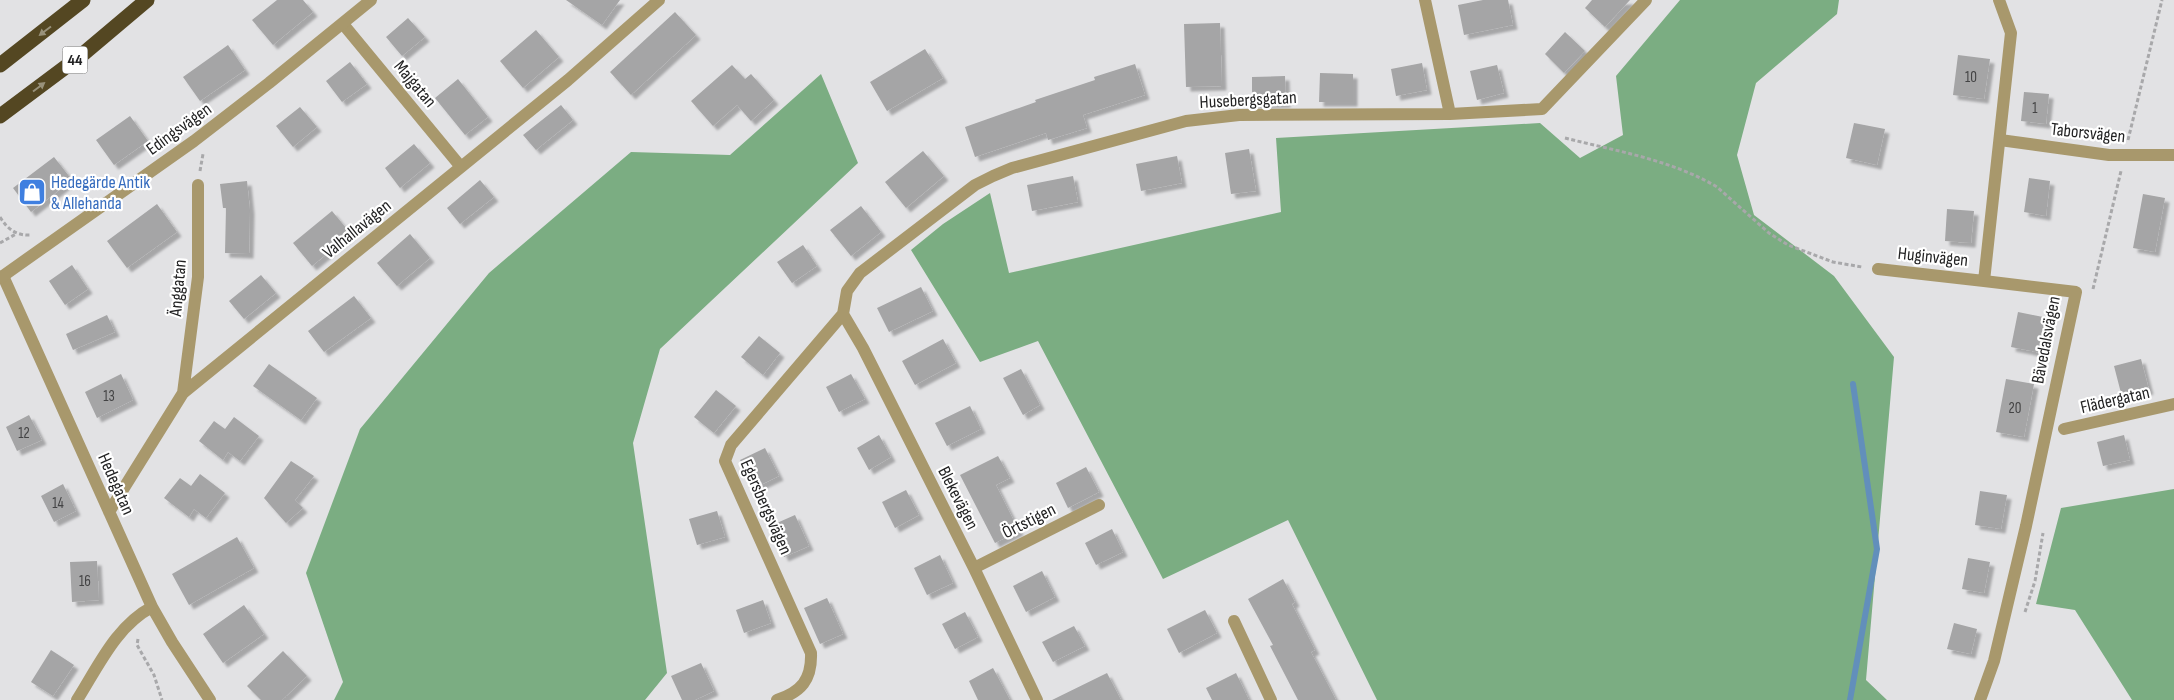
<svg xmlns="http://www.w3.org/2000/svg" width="2174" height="700" font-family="'Sofia Sans Condensed',sans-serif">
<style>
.forest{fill:#7bad82}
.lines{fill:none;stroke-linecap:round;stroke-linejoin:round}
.stream{stroke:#628fbb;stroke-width:6}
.building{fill:#a5a5a6;filter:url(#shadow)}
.path{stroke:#a8a8aa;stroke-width:3;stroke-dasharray:4 2.5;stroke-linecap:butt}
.minor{stroke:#a8986c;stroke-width:12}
.tertiary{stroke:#a8986c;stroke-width:12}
.motorway{stroke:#544722;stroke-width:15}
.oneway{fill:#98917a}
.labels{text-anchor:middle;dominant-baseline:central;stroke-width:4.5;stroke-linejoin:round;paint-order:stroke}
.number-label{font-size:15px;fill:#434344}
.shield{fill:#fff;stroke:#646465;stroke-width:1}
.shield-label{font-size:16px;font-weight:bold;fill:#222223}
.street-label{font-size:18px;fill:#222223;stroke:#fff}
.shop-label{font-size:18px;fill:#366cbe;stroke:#fff;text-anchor:start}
</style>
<defs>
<filter id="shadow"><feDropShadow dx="4.5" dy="4.5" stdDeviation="1" flood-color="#0004"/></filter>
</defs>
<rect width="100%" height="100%" fill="#e2e2e4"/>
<!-- forest -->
<path class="forest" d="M1680,0H1839L1837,14L1756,83L1737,155L1754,215L1834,276L1894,357L1866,680L1887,700H1377L1288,520L1163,579L1038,341L980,362L911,250L943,224L990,193L1009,273L1281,212L1276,138L1540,123L1580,158L1623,135L1616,76Z
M821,74L858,163L660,349L633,443L667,673L645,700H334L343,682L306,573L360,429L489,273L631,152L730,155Z
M2174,489V700H2132L2075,610L2036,604L2061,508Z"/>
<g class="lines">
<!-- stream -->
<path class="stream" d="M1850,700L1877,549L1853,384"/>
</g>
<!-- building -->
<path class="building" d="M277,0H303L313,12L273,45L252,20Z
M566,0H620L602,25Z
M1483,0H1508L1513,25L1464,35L1458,5Z
M1592,0H1630L1605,27L1585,8Z
M675,12L696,35L631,95L610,72Z
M408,18L425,37L402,56L386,37Z
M1220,23L1222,86L1186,87L1184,24Z
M536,30L559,57L523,88L500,61Z
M1565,32L1585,51L1564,73L1545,54Z
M228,45L245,70L200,101L183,77Z
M925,49L943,78L887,111L870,82Z
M1958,55L1990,59L1984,99L1953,95Z
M350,62L367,84L342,102L326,81Z
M1422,63L1427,90L1396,96L1391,69Z
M1135,64L1145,95L1083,115L1087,128L1048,140L1046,133L975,157L965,127L1036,102L1035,100L1095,80L1094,77Z
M732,65L745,79L751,74L774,100L751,121L737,105L713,126L691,101Z
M1497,65L1504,93L1477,100L1470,71Z
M1320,73L1353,74V102H1319Z
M1285,76L1286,103L1252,104V77Z
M458,79L488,117L465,135L435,98Z
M2024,92L2049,94L2046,124L2021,121Z
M561,105L573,120L536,150L523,135Z
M300,107L317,127L293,147L276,126Z
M130,116L148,141L114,165L96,140Z
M1854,123L1885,129L1877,165L1846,158Z
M414,144L430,163L400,188L385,168Z
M1249,149L1256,191L1231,194L1225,153Z
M923,151L944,176L906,208L885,182Z
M1177,156L1182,183L1141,191L1136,164Z
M54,157L72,180L31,212L13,188Z
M1073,176L1078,202L1032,211L1027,185Z
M2029,178L2050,181L2046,216L2024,212Z
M480,180L494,197L460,224L447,208Z
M247,181L250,210L249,254L225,253L226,208H223L220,184Z
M2143,194L2165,198L2155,252L2133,248Z
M157,204L177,232L127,268L107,241Z
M861,206L881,232L851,256L830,230Z
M1947,209L1974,211L1971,243L1945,241Z
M332,211L351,234L312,266L293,243Z
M410,234L430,258L397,286L377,263Z
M803,245L817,266L792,283L777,262Z
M72,265L88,289L65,305L49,281Z
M261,275L276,293L244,319L229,301Z
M921,287L933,311L889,332L877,308Z
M354,296L371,318L324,352L308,331Z
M2018,312L2048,318L2041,353L2011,347Z
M107,315L115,332L73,350L66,334Z
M759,336L780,353L763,375L741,357Z
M943,339L956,363L915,385L902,361Z
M2141,359L2149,390L2122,397L2114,366Z
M269,364L317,398L301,420L253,386Z
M1021,369L1040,405L1023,415L1003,378Z
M121,374L133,400L97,418L85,392Z
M851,374L865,399L839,412L826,387Z
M2006,379L2034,384L2024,437L1996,432Z
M716,390L736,406L714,433L694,417Z
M970,406L981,429L947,446L935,423Z
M29,415L42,440L17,451L6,427Z
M234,417L259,436L240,461L228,452L223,460L199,441L214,421L225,429Z
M879,435L891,457L869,470L857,448Z
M2124,435L2130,460L2103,466L2097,442Z
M765,448L779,476L754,488L740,460Z
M998,456L1010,478L996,485L1019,531L995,543L960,475Z
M291,461L314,476L295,500L303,508L286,523L264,498Z
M1086,467L1099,492L1068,508L1056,483Z
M200,474L225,493L206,518L194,509L189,517L164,498L180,478L191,486Z
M63,484L76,511L54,522L41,496Z
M906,490L919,515L895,528L882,502Z
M1980,491L2007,495L2001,529L1975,525Z
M717,511L725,537L697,545L689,519Z
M795,515L809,546L784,557L770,526Z
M1112,529L1123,552L1096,565L1085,543Z
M237,537L254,568L189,605L172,574Z
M940,555L953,583L927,595L914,568Z
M1968,558L1990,562L1984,593L1962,589Z
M97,561L99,600L72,602L70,562Z
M1042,571L1055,597L1026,612L1013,586Z
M1283,579L1295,602L1292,604L1315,650L1311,652L1336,700H1298L1270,646L1273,645L1248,599Z
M827,598L843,634L820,644L804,608Z
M763,600L771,623L744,633L736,610Z
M244,605L264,634L223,663L203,634Z
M1205,610L1217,633L1179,653L1167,629Z
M965,612L978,637L955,649L942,624Z
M1954,623L1977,629L1971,654L1947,649Z
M1074,626L1085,646L1053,662L1042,642Z
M51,650L74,665L53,696L31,682Z
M283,651L307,676L282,700H261L247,686Z
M701,663L714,691L695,700H682L671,676Z
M993,668L1010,700H978L969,681Z
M1107,673L1121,700H1052Z
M1236,673L1249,700H1212L1206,688Z"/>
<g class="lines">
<!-- path -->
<path class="path" d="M1565,138C1616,151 1672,160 1717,187L1769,233L1788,245L1833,262L1862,267
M2128,140L2162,0
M200,171L203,154
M0,217C8,230 17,236 32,235
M0,243L16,234
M2093,289L2121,171
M2025,612L2035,581L2043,533
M138,639L137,645L154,675L162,700"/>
<!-- minor -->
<path class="minor" d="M1425,0L1450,114
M343,24L461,167
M2000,140L2109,155H2174
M1878,269L1984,281
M3,276L152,607L172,642L210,700
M843,314L847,291L860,273L975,185L993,176L1012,168L1186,121L1239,115L1450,114L1542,109L1646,0
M843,314L863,348L974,568L1037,700
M183,393L198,277V185
M2064,429L2174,404
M109,512L183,393L568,80L659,0
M974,568L1099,505
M1234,621L1271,700
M77,700C98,667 116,626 152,607
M777,700C801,692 812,680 811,653L725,461L731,445L843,314
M1980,700L1994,661L2026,526L2076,292L1984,281L2011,33L1999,0"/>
<!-- tertiary -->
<path class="tertiary" d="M0,278L194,141L269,83L371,0"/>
<!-- motorway -->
<path class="motorway" d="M0,65L83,0
M0,116L83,54L147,0"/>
</g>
<!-- one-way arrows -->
<defs><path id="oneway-solid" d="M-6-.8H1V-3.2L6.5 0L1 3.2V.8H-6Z" transform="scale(1.25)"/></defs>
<g class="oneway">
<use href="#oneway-solid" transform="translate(45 31) rotate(143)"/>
<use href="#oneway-solid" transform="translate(39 87) rotate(-37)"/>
</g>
<!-- icons -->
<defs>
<g id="shop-square" transform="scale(1.4375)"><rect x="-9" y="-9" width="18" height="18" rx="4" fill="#3f7fe0" stroke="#fff"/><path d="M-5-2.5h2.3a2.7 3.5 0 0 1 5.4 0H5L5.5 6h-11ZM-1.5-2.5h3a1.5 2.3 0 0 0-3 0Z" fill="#fff"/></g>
</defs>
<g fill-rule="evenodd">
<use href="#shop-square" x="32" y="192"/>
</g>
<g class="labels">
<!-- number labels -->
<g class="number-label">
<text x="1971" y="77">10</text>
<text x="2035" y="108">1</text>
<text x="109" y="396">13</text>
<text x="2015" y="408">20</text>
<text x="24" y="433">12</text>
<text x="58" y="503">14</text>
<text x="85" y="581">16</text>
</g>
<!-- shield labels -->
<rect class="shield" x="62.5" y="46.5" width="25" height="27" rx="4"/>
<g class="shield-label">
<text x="75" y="60">44</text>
</g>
<!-- street labels -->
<g class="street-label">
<text transform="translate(415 84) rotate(50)">Majgatan</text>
<text transform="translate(1248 100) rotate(-3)">Husebergsgatan</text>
<text transform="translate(179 129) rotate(-36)">Edingsvägen</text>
<text transform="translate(2088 133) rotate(6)">Taborsvägen</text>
<text transform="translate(357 229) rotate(-39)">Valhallavägen</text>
<text transform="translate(1933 257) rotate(6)">Huginvägen</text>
<text transform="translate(178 288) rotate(-85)">Änggatan</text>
<text transform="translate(2046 340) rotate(-79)">Bävedalsvägen</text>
<text transform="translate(2115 400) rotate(-13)">Flädergatan</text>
<text transform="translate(116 484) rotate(66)">Hedegatan</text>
<text transform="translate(958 498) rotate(63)">Blekevägen</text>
<text transform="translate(766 507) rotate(66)">Egersbergsvägen</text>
<text transform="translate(1029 521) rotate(-27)">Örtstigen</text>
</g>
<!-- shop labels -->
<g class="shop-label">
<text x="51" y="182">Hedegärde Antik<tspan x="51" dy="21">&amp; Allehanda</tspan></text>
</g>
</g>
</svg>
